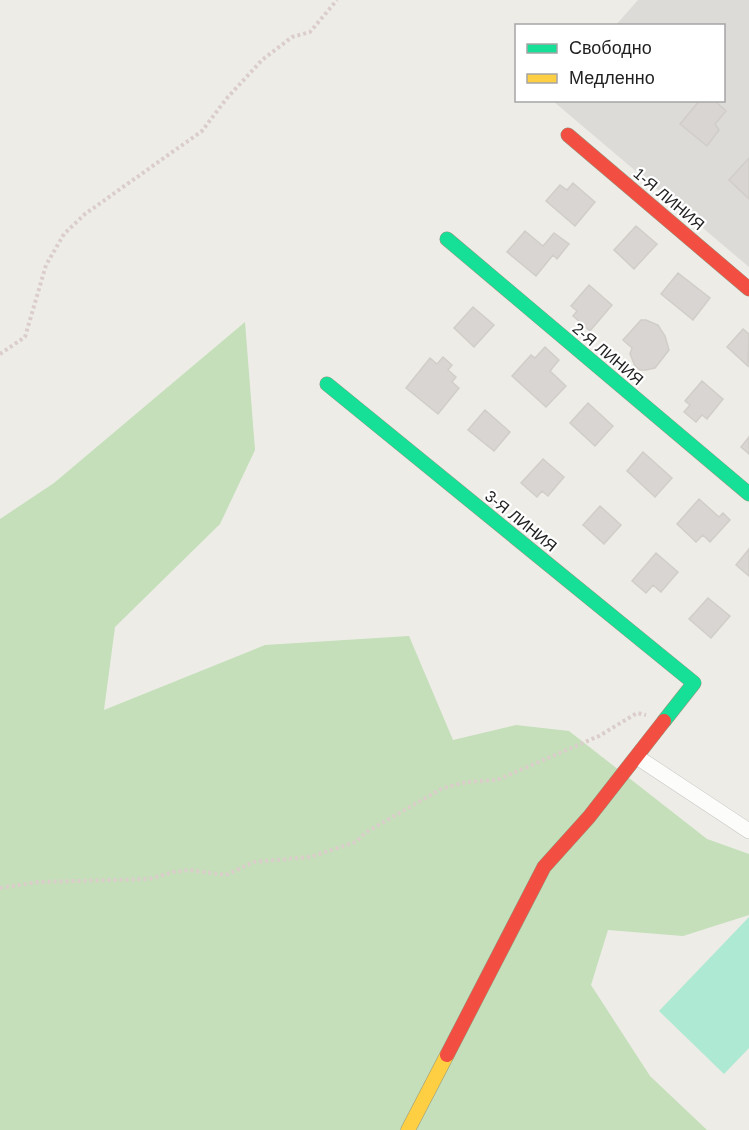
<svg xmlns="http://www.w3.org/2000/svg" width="749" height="1130" font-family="Arial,sans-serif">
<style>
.residential{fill:#dcdbd8}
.forest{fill:#c4dfb9}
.pitch{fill:#aeead3}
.building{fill:#d8d5d2;stroke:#d1cdc8;stroke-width:1.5}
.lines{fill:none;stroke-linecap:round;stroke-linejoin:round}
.street-casing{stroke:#c6c6c3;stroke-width:16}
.fast-casing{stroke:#94987e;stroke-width:15}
.slow-casing{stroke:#94987e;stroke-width:15}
.jam-casing{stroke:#94987e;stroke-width:15}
.path{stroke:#dbcdca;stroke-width:4;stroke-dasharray:3 3;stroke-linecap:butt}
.street{stroke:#fcfcfb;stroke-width:15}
.fast{stroke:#16e098;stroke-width:14}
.slow{stroke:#ffcf43;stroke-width:14}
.jam{stroke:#f24e42;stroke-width:14}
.labels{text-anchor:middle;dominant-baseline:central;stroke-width:4.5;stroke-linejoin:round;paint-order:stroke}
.street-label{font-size:16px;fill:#1f1f1f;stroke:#fff}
</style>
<rect width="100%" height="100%" fill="#edece7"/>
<!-- residential -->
<path class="residential" d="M638,0H749V267L553,101L724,100V26L616,25Z"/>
<!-- forest -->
<path class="forest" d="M245,322L255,450L220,524L115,627L104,710L265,645L409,636L453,740L516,725L569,731L707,839L749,854V915L683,936L608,930L591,985L650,1076L707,1130H0V519L54,483Z"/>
<!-- pitch -->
<path class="pitch" d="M749,917V1048L724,1074L659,1011Z"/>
<!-- building -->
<path class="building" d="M700,100H714L726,111L715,124L719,130L707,146L680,124Z
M749,158V199L729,180Z
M573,183L595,202L575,226L546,201L560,185L567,190Z
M636,226L657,244L634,269L614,250Z
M525,231L543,246L554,233L569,244L557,259L553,255L536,276L507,252Z
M678,273L710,298L693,320L661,294Z
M589,285L612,305L590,331L573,316L577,311L571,306Z
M473,307L494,325L474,347L454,328Z
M641,320H646L658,325L665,336L669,350L655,368L646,370H640L635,366L630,354L632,348L623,340Z
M743,329L749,334L748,366L727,347Z
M545,347L559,360L550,371L566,386L546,407L512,376L531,355L535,358Z
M443,357L452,365L448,370L456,377L452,382L459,388L438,414L406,388L430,358L437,364Z
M702,381L723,399L707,419L702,415L696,422L684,412L690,405L685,401Z
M588,403L613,426L595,446L570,423Z
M485,410L510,432L494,451L468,430Z
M749,437V454L741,447Z
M643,452L672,478L655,497L627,471Z
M543,459L564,477L548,496L542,491L537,497L521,483Z
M699,499L719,517L723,513L730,520L710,542L703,535L696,542L677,524Z
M600,506L621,525L604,544L583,525Z
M749,549V576L736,565Z
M656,553L678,572L661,592L653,585L646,593L632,581Z
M708,598L730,616L711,638L689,619Z"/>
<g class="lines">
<!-- street casing -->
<g class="street-casing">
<path id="street" d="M637,757L749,831"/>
</g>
<!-- fast casing -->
<g class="fast-casing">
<path id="fast" d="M447,239L749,494
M327,384L694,683L664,721"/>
</g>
<!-- slow casing -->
<g class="slow-casing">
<path id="slow" d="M408,1130L447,1055"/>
</g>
<!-- jam casing -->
<g class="jam-casing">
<path id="jam" d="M568,135L749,289
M447,1055L544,867L589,817L664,721"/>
</g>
<!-- path -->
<path class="path" d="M0,354L25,337L46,265L64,234L85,214L202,131L227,98L262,60L292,37L310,32L337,0
M0,888L39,882L149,879L173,872L189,870L226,875L254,862L310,857L356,842L365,833L443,788L467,782L497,780L599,736L637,713L646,715"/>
<!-- street -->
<use href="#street" class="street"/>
<!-- fast -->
<use href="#fast" class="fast"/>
<!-- slow -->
<use href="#slow" class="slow"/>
<!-- jam -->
<use href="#jam" class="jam"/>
</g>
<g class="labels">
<!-- street labels -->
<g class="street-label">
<text transform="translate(669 199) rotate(40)">1-Я ЛИНИЯ</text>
<text transform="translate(608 354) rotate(40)">2-Я ЛИНИЯ</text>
<text transform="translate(521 521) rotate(39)">3-Я ЛИНИЯ</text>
</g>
</g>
<!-- legend -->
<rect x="515" y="24" width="210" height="78" fill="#ffffff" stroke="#a5a5a5" stroke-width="1.5"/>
<rect x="527" y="44" width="30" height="9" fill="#16e098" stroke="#a5a5a5" stroke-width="1.5"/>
<text x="569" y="54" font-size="18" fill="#1f1f1f">Свободно</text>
<rect x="527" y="74" width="30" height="9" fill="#ffcf43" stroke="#a5a5a5" stroke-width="1.5"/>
<text x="569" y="84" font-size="18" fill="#1f1f1f">Медленно</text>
</svg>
